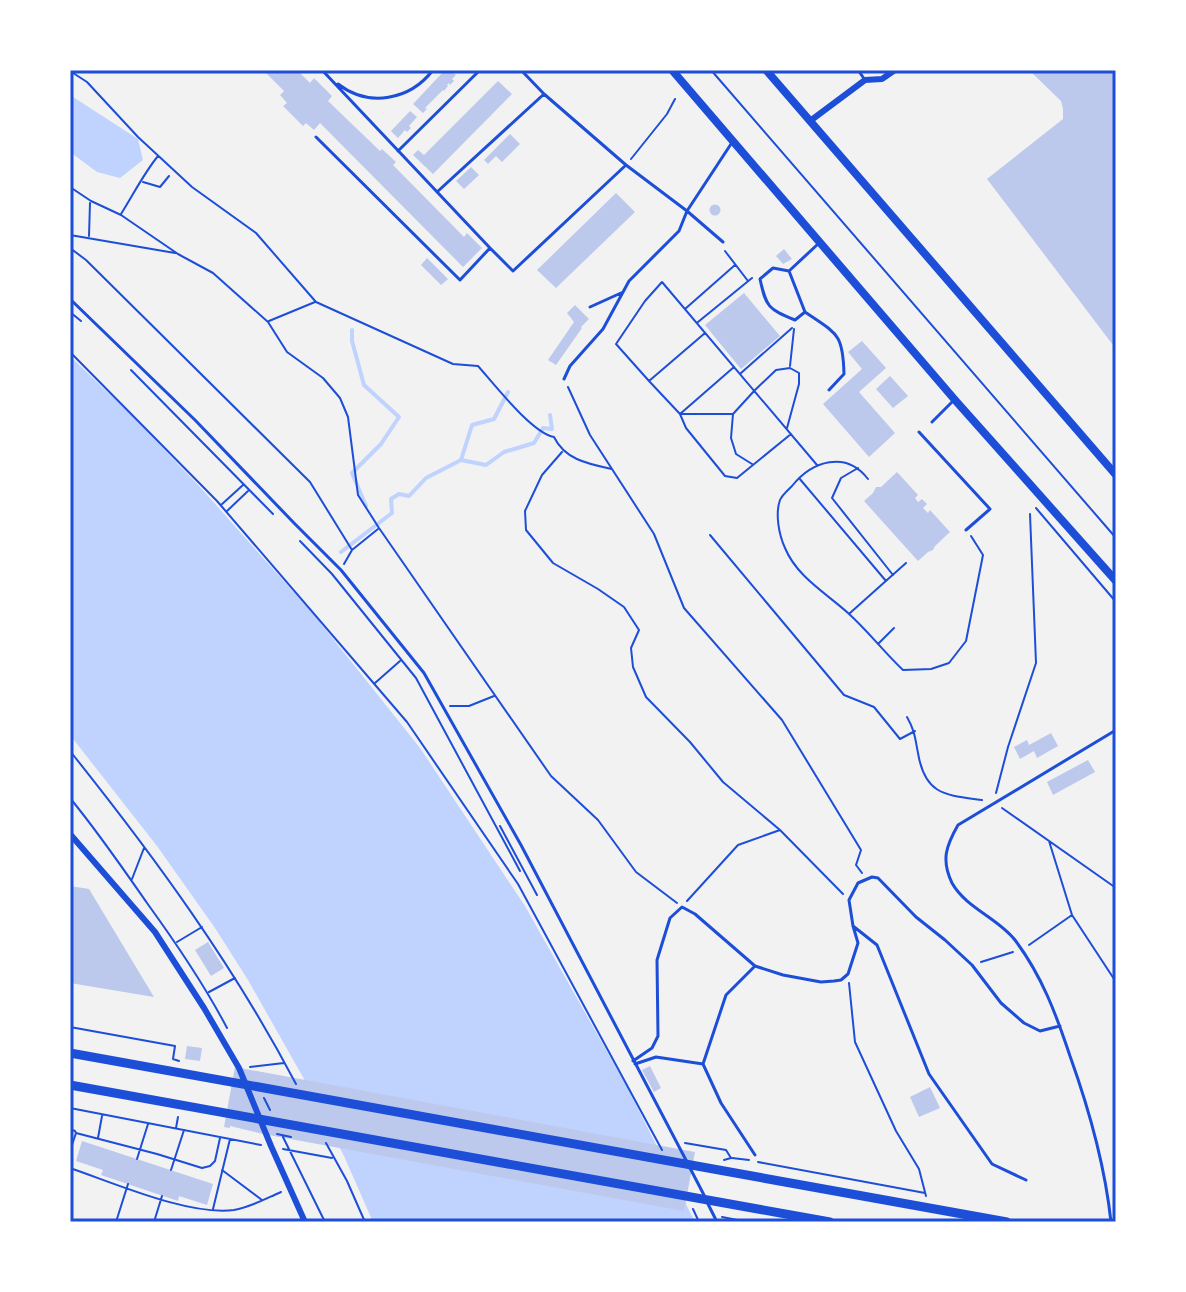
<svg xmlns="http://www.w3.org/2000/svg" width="1186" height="1292" font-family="Ubuntu,sans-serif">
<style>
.water{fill:#bfd3fe}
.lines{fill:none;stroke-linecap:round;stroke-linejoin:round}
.stream{stroke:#bfd3fe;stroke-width:4}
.building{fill:#bdc9ec}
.path{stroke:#1d4ed8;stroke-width:2}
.service{stroke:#1d4ed8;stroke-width:3}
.minor{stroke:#1d4ed8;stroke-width:6}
.secondary{stroke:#1d4ed8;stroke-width:8}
.primary{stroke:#1d4ed8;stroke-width:9}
.neatline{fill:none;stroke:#1d4ed8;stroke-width:3}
</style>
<rect width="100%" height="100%" fill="#f2f2f2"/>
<!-- water -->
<path class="water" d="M70,95L138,139L143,160L120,178L97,172L70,152Z
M70,356L129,413L200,487L314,615L420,748L525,906L627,1087L695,1222H373L344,1156L308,1086L248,980L215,928L157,846L70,735Z"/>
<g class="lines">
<!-- stream -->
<path class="stream" d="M352,330V341L364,385L399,417L381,444L352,473L366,506
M461,460L486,465L504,452L534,443L543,428L552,429L550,415
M341,552L392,513L391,499L399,494L409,496L426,478L461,460L472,425L494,419L508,392"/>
</g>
<!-- building -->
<path class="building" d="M263,70H297L310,83L314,78L332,96L328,101L380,151L382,149L396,162L393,165L464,237L467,233L482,248L463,267L320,123L314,130L306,123L303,126L283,106L287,103L280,95L284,91Z
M445,70H450L456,75L452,79L454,81L450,85L449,83L447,85L448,86L444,91L443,90L425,108L427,109L423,113L413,104Z
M1029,70H1116V349L987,179L1063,119V109L1061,101Z
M498,81L512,94L433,174L413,155L418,150L424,155Z
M410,111L417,117L409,126L411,128L407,132L405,130L398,138L391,131Z
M510,134L520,144L502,162L496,156L488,164L484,160Z
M471,167L479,175L464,189L456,181Z
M616,193L635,212L556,288L537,270Z
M709.5 210a5.5 5.5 0 1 1 11 0a5.5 5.5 0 1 1-11 0Z
M784,249L792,259L783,264L776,256Z
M427,258L448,279L441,285L421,265Z
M744,293L780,336L741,369L705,325Z
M575,305L589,319L581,327L582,328L556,365L548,360L574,322L567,313Z
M862,341L886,368L859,392L895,433L869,457L823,404L862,369L848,352Z
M890,376L908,396L893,408L876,389Z
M897,472L918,495L915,498L918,502L922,499L927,504L923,508L928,513L930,510L950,532L935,546L933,550L928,552L918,561L864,501L873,493L876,487H881Z
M1051,733L1058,746L1037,758L1034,751L1020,759L1014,747L1027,740L1029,745Z
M1088,760L1095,772L1053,795L1047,782Z
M70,886L89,889L154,997L70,983Z
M208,942L224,968L211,976L195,950Z
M187,1046L202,1048L200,1061L185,1059Z
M650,1066L661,1088L654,1092L642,1070Z
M235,1067L695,1152L684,1211L263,1134L230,1126V1128L224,1127Z
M930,1087L940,1108L919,1117L910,1097Z
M82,1141L213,1184L207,1205L179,1196L178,1201L101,1175L103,1170L76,1161Z"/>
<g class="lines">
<!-- path -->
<path class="path" d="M711,70L1116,538
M70,71L87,82L138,137L192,187L256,233L316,302L453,364L478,366C494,384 532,433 554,437C565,460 589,464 612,469
M631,159L667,114L675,99
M143,182L160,187L169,176
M70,187L91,201L121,215L178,254L213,273L268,322L287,352L323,378L340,398L348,417L358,495L379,528L551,776L598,820L636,872L677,903
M121,214C133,195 144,173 158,156
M70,235L175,253
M89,236L90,203
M70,248L86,260L310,482L352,550
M725,251L748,281
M685,309L735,265
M70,312L81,321
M269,321L315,302
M698,322L752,278
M705,333L649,381L680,414L734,367
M70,352L217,501L407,722L518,884L662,1150
M790,366L794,329
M131,370L273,514
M741,373L792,328
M649,381L616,344L645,301L662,282L817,465
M568,387L590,435L654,534L684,608L782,720L861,850L856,865L862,873
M733,414H680L686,428L725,476L737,478L791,434
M562,452L542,475L525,511L526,530L553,563L598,589L624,607L639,630L631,648L633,667L646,697L690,742L723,782L780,830L843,894
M752,464L736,454L731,438L733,414L755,390L776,370L790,368L799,373V384L787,428
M858,468L841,478L832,498L893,575
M799,478L886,581
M868,479C846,450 812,461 792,486C788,490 782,495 780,500C775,514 779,535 785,548C797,577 826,593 848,613C868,631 884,652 903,670L931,669L949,663L966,641L983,555L971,536
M221,505L243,485
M1036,508L1116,602
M227,511L248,491
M710,535L844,695L874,707L900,739L915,731
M300,541L332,574L416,678L520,871
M344,564L352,550L378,529
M850,613L906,563
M878,644L894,628
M375,683L400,661
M450,706H469L494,696
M907,717C915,731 915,738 918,753C925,795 945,795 982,800
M70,751C154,856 233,964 296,1084
M996,793L1008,747L1036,663L1030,514
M70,798C98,832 122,867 147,903C176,943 204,984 227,1028
M1002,808L1116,888
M500,826L537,895
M1049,841L1072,915L1116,982
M132,879L144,848
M687,901L738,845L780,830
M177,942L202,927
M1029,945L1072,915
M981,962L1013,952
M849,983L855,1042L896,1131L919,1169L926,1196
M209,992L235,978
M70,1027L175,1046L173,1059L179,1061
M250,1067L284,1063
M264,1098L270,1110
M70,1108L261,1145
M176,1128L178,1117
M70,1129L75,1131L76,1133L70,1151
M76,1133L157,1154L202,1168L210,1166L215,1161L220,1138
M277,1134L291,1137
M283,1137L325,1222
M98,1138L102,1116
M326,1143L347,1181L365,1222
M685,1143L726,1150L731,1158L724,1160
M283,1149L332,1158
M732,1158L749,1160
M137,1159L148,1124
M758,1162L925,1193
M70,1168C114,1183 189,1216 234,1210C251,1207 265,1199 281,1192
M171,1170L184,1130
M222,1170L262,1200
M213,1209L230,1139
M693,1209L699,1222
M722,1217L748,1222
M116,1222L128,1184
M154,1222L162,1196
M750,1222V1220L761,1222"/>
<!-- service -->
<path class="service" d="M858,70L865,80
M338,84C369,108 410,100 433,70
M544,94L626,165L687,211L723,242
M316,137L460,280L490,248L322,70
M398,151L480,70
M437,192L544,94L521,70
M490,248L513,271L626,165
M773,268L789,271L805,312L795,320C768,309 766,307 760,279Z
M789,271L818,244
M70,299L195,420L294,523L341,570L424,673L521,845L687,1162
M590,307L621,293
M805,312C837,334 843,333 844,374L829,390
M564,379L570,366L603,329L629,281L679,231L687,211L731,144
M932,422L952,402
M919,432L990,509L966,530
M853,926L877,945L929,1074L992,1164L1026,1180
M633,1061L652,1048L658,1036L657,960L670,918L682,907L695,914L755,966L783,975L821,982L834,981L841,980L848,974L858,943L853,926L849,900L858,883L872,877L878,878L916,917L945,940L972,965L1001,1003L1024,1023L1040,1031L1060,1026
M635,1064L656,1057L703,1064L721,1103L755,1155
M703,1064L726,995L755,966
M690,1168L705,1197
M708,1204L717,1222
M1111,1222C1105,1166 1089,1109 1070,1056C1056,1014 1042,976 1015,940C998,918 966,908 952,883C941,860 946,846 958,825L1116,730"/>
<!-- minor -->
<path class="minor" d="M810,121L865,80L882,79L895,70
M70,834L155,932L204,1008L239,1068L271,1146L305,1222"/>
<!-- secondary -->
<path class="secondary" d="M672,70L955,400L1116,581
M766,70L1116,475"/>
<!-- primary -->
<path class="primary" d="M70,1053L1007,1222
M70,1085L830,1222"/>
</g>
<!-- border -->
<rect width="1186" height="1292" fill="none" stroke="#ffffff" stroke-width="144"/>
<rect x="72" y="72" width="1042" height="1148" class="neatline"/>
</svg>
